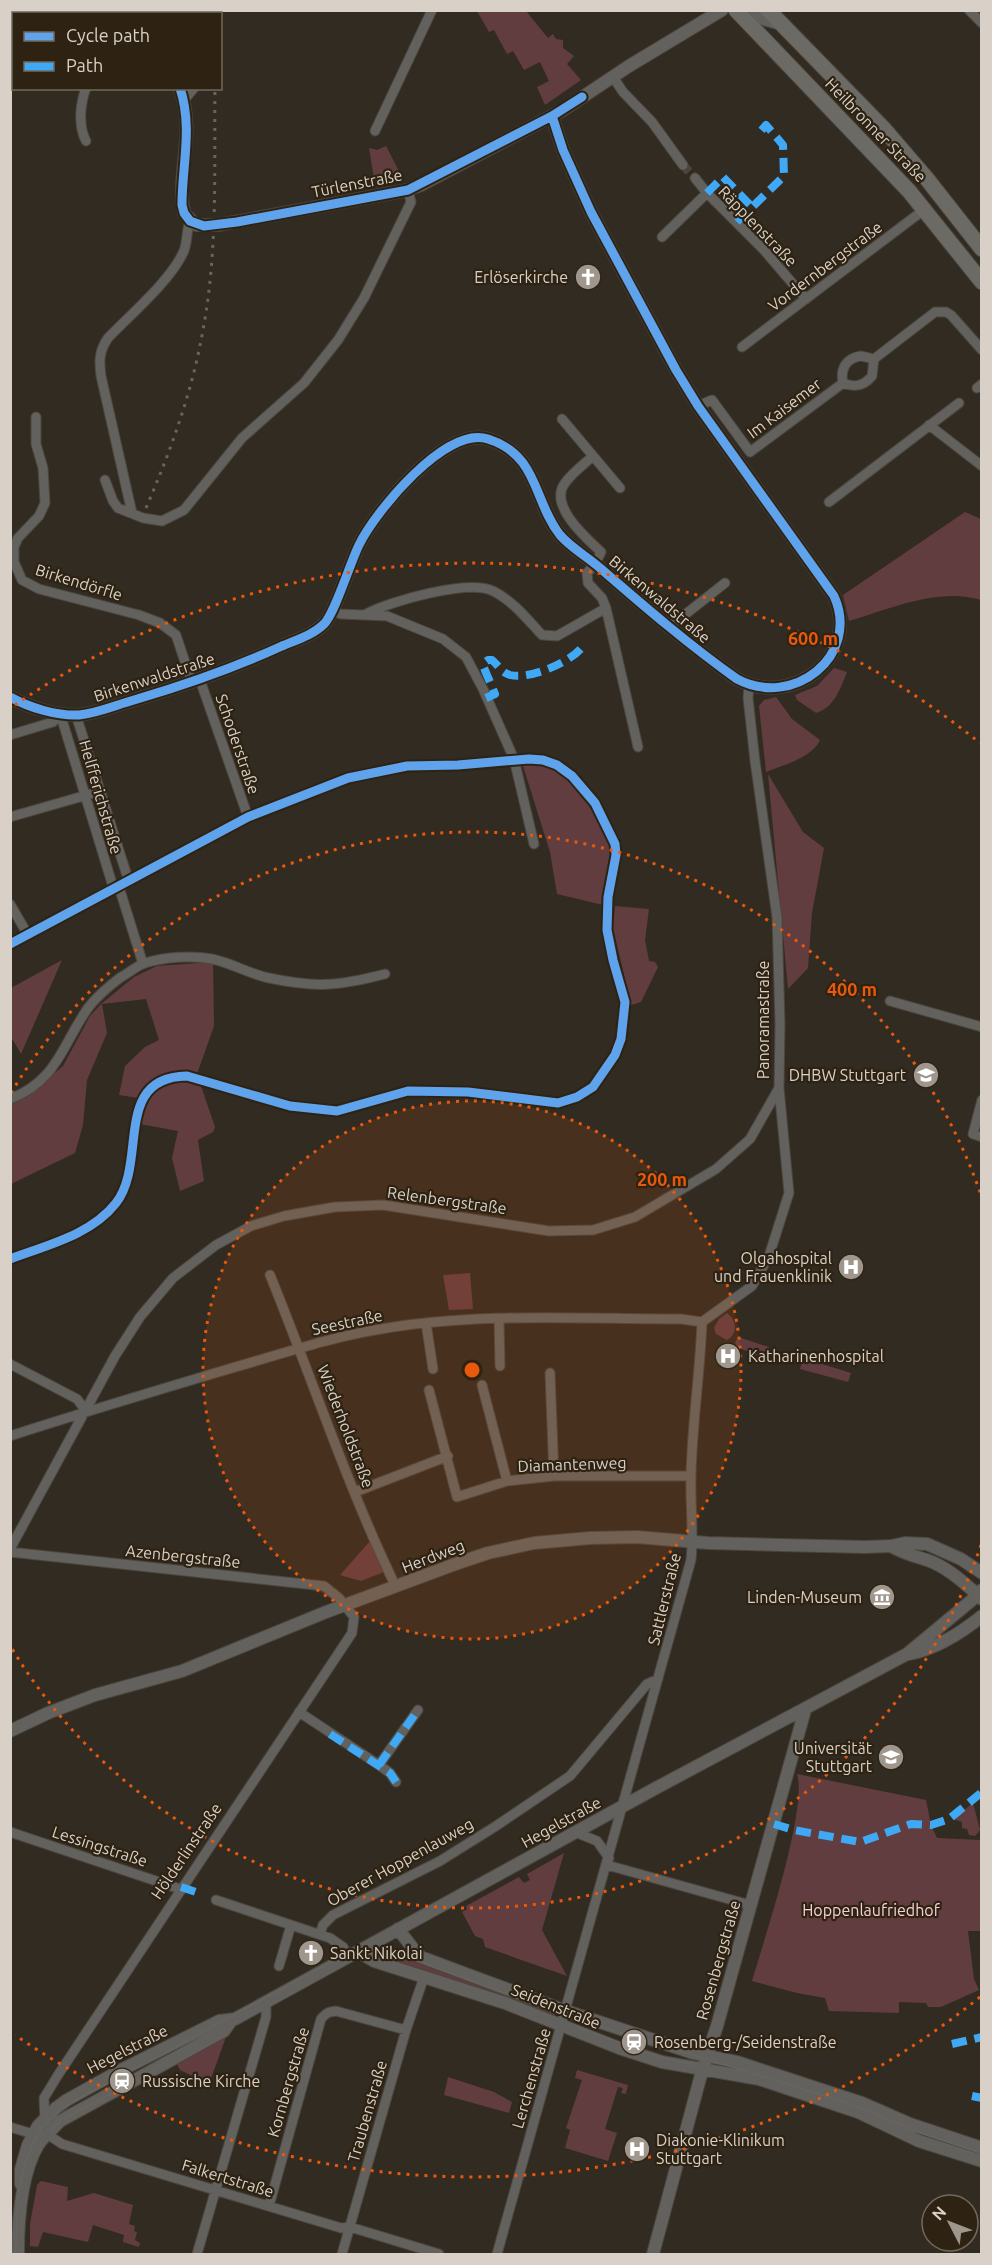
<svg xmlns="http://www.w3.org/2000/svg" width="992" height="2265" font-family="Ubuntu,sans-serif">
<style>
.green{fill:#623d3f}
.lines{fill:none;stroke-linecap:round;stroke-linejoin:round}
.minor-tunnel{stroke:#4b443b;stroke-width:9;stroke-dasharray:9 4.5;stroke-linecap:butt}
.minor-casing{stroke:#4b463e;stroke-width:11}
.tertiary-casing{stroke:#4b463e;stroke-width:14}
.secondary-casing{stroke:#4b463e;stroke-width:16}
.primary-casing{stroke:#4b463e;stroke-width:17}
.minor{stroke:#62615d;stroke-width:9}
.tertiary{stroke:#62615d;stroke-width:12}
.secondary{stroke:#65625e;stroke-width:14}
.primary{stroke:#6c6a64;stroke-width:15}
.tram{stroke:#68655f;stroke-width:1.5}
.rail{stroke:#68655f;stroke-width:3;stroke-dasharray:3 6;stroke-linecap:butt}
.quiet{stroke:#3fa9f5;stroke-width:8;stroke-dasharray:15 8;stroke-linecap:butt}
.cycleway-casing{stroke:#2e2313;stroke-width:13}
.cycleway{stroke:#60a3ed;stroke-width:9}
.ring{fill:none;stroke:#e8590c;stroke-width:3;stroke-dasharray:3 6}
.labels{text-anchor:middle;dominant-baseline:central;stroke-width:4.5;stroke-linejoin:round;paint-order:stroke}
.street-label{font-size:16px;fill:#d9d1c7;stroke:#2e2313}
.poi-label{font-size:16px;fill:#d9d1c7;stroke:#2e2313;text-anchor:end}
.park-label{font-size:16px;fill:#f7cfd2;stroke:#2e2313}
.centre{fill:#e8590c;stroke:#2e2313;stroke-width:3}
.ring-label{font-size:18px;text-anchor:middle;font-weight:bold;fill:#e8590c;stroke:#2e2313;stroke-width:4.5;stroke-linejoin:round;paint-order:stroke}
</style>
<rect width="100%" height="100%" fill="#322b22"/>
<!-- green -->
<path class="green" d="M477,11H526L548,38L553,34L556,39L563,40V48L574,56L567,64L581,80L545,105L537,87L549,81L540,62L524,70L513,51L507,54L494,30L489,32Z
M386,146L403,179L375,185L369,148L377,150Z
M965,512L981,519V600C938,587 890,609 849,621L843,595Z
M834,668L847,672C840,689 835,707 816,713L797,700L795,695L817,686Z
M776,697L792,719L820,740C812,758 783,765 766,772L759,706L764,700Z
M531,761C539,763 550,764 557,769C572,780 607,827 611,845C615,864 607,886 603,905L557,894L550,852L522,763Z
M768,774L803,832L824,848L812,913L808,968L788,989Z
M615,906L649,909L645,940L649,961L655,962L658,967L641,1002L631,1005L613,928Z
M62,960L21,1054L11,1037V988Z
M213,962L214,1026L197,1074L215,1127L213,1132L198,1140L204,1181L180,1191L172,1158L178,1131L140,1124L145,1099L119,1095L125,1066L145,1047L159,1040L146,999L102,1004L107,1033L87,1080L83,1125L75,1153L11,1184V1103L29,1095L63,1066L90,1016L101,1004L134,977L157,966Z
M470,1273L473,1309L449,1310L443,1275Z
M727,1313C737,1320 738,1334 727,1340L716,1334L714,1328L719,1319Z
M738,1337L769,1347L765,1359L737,1347L735,1343Z
M803,1358L851,1373L848,1382L800,1369Z
M371,1540L384,1572L361,1581L340,1575Z
M797,1774L926,1800L931,1825L937,1838L981,1840V1931H968L974,1979L979,1990L941,2007H928L926,2003L899,2002V2013L829,2011L825,1998L797,1993L752,1981C764,1940 808,1808 797,1774Z
M973,1803L980,1830L975,1836L969,1835L967,1829L962,1828V1822L953,1819Z
M564,1853L542,1930L567,1976L485,1947L483,1939L475,1936L462,1912L467,1909L466,1906L519,1877L524,1883L530,1880L527,1874Z
M393,1951L417,1956L557,2009L553,2018L475,1987L393,1961Z
M226,2037L209,2084L180,2070L177,2064Z
M577,2070L628,2085L626,2094L621,2093L623,2088L618,2087L605,2129L617,2133L608,2161L565,2148L570,2130L566,2128L582,2080L575,2078Z
M448,2077L494,2092L512,2102L509,2113L444,2095Z
M41,2181L68,2187L67,2201L94,2193L133,2205L129,2224L135,2226L134,2231L137,2232L135,2240L140,2243L139,2247L123,2242L124,2235L93,2225L88,2242L43,2232L38,2247L30,2246V2224L37,2185Z"/>
<g class="lines">
<!-- minor-tunnel -->
<path class="minor-tunnel" d="M683,165L695,178"/>
<!-- minor casing -->
<g class="minor-casing">
<path id="minor" d="M969,10L982,23
M14,14L15,10
M113,14L115,10
M197,14V10
M10,64L14,27
M613,77L623,92L652,122L683,165
M86,88C80,104 78,126 86,141
M184,100L194,88
M375,131L432,10
M695,178L707,193L763,249L806,299
M662,237L707,193
M742,347L925,209
M861,356L874,359L872,376C864,386 855,388 843,383C840,369 846,358 861,356Z
M874,359L935,312H946L951,315L982,350
M977,388L982,384
M698,406L712,400L750,452L843,383
M36,417V444L43,468L45,503L39,516L18,538L14,547V562L22,580L39,589L139,615L160,623L176,635L192,683
M562,419L620,488
M929,425L982,466
M592,457C583,465 572,473 565,483C548,505 586,538 601,552L595,564L587,573L588,583L602,598L606,608L638,747
M105,480L113,501L118,508L143,518L162,521L184,510L242,438L304,383L338,340L364,298L411,202L408,190
M829,502L959,403
M132,513L101,376C99,361 99,351 108,338C131,314 169,282 183,253C188,243 186,231 190,221
M331,611L341,614L387,616L443,639L466,657L483,689L514,759L534,844
M366,614C390,601 469,579 493,591C512,600 528,620 542,635L557,636L606,608
M668,628L725,583
M200,680L248,817
M60,713L114,890
M76,715L129,882
M10,735L53,722L60,713
M10,817L101,791
M119,887L143,964
M10,904L28,935
M10,944L248,817L348,778L407,766L458,765L529,759L543,760L557,765L572,776L595,803L615,844L616,855L608,897L607,930L613,960L625,1002L621,1039L615,1055L593,1087L577,1097L558,1103L468,1092L408,1091L337,1111L290,1106L187,1076C112,1077 148,1162 116,1203C91,1235 47,1245 10,1259
M890,1001L982,1027
M10,1099C57,1081 62,1045 88,1008C97,996 109,986 121,977C129,973 136,966 145,963C165,957 192,955 212,959C232,963 249,974 269,978C316,988 339,986 385,974
M982,1100L973,1134L982,1137
M270,1275C312,1378 347,1486 396,1587
M499,1319L500,1366
M702,1322L752,1286L769,1256L789,1193L779,1088L780,1024L777,917L755,761L748,698L749,686
M426,1323L433,1369
M10,1364L77,1399L86,1411
M550,1373L554,1476
M482,1385L507,1481
M429,1390L457,1497L507,1481L554,1476H691
M10,1436C84,1412 158,1390 232,1368C281,1354 331,1337 381,1329C478,1312 583,1319 681,1319L702,1322
M355,1492L448,1456
M10,1549L115,1356L140,1317L173,1278L216,1245L251,1226L284,1216L335,1207L383,1205L549,1231L593,1230L635,1217L716,1169L750,1139L779,1088
M10,1552L324,1586L339,1598L354,1617L352,1633L58,2075L44,2098L45,2123
M299,1712L379,1765L390,1773L396,1782
M379,1765L418,1710
M10,1832L180,1889
M575,1832L597,1841L609,1858
M607,1865L750,1905
M216,1900L330,1938L343,1947L349,1957
M320,1934L323,1925L333,1915L440,1861L496,1826L570,1776L647,1684L658,1679
M279,1966L291,1925
M10,2127L33,2134H47L62,2144L341,2228L350,2227L439,2254
M269,2206L321,2019C326,2013 328,2012 336,2011L406,2030
M197,2254L266,2017V2002
M342,2254L406,2030L424,1977
M497,2254L691,1560C694,1532 690,1504 691,1476C692,1424 700,1374 702,1322"/>
</g>
<!-- tertiary casing -->
<g class="tertiary-casing">
<path id="tertiary" d="M158,10L159,14
M755,10L763,19L781,24
M180,88C196,135 176,171 184,213L196,225H218L408,190L421,185L563,110L629,66L722,10
M10,697C30,708 57,716 79,715C98,713 116,705 134,700C185,685 234,668 282,646C296,640 313,635 324,624C335,613 350,563 359,545C375,512 446,425 488,439C539,455 533,501 560,535C571,548 588,557 600,568C645,607 689,645 737,679C793,709 861,656 834,596L698,406L676,370L591,212L563,150L552,116
M909,1654C935,1649 961,1633 982,1616
M10,1731L48,1713L95,1695L182,1671L326,1612L458,1563L488,1553L534,1543L590,1538L637,1537L708,1543L781,1545L865,1547L891,1546L905,1543L927,1544L961,1559L982,1573
M398,1929L415,1951L421,1957L469,1975L566,2011L693,2053L737,2062L862,2103L910,2124L982,2148
M359,1952L374,1961L505,2003L619,2048L662,2062L759,2079L858,2112L919,2141L982,2161
M23,2187L21,2184V2169L28,2145L38,2126L56,2108L67,2100L121,2070L219,2021L235,2019L656,1788L907,1654L978,1595C962,1581 947,1567 927,1560C914,1556 902,1553 891,1546
M18,2254C18,2221 21,2174 38,2145C44,2136 53,2129 60,2121L224,2031L231,2021
M653,2254L702,2071L717,2026L805,1710"/>
</g>
<!-- secondary casing -->
<g class="secondary-casing">
<path id="secondary" d="M982,1591L978,1595L982,1598"/>
</g>
<!-- primary casing -->
<g class="primary-casing">
<path id="primary" d="M736,10L909,191L982,282
M768,10L884,129L927,179L982,249"/>
</g>
<!-- minor -->
<use href="#minor" class="minor"/>
<!-- tertiary -->
<use href="#tertiary" class="tertiary"/>
<!-- secondary -->
<use href="#secondary" class="secondary"/>
<!-- primary -->
<use href="#primary" class="primary"/>
<!-- tram -->
<path class="tram" d="M577,2027L659,2057L697,2065
M52,2129L60,2121L149,2073L173,2056
M16,2254C16,2214 17,2165 41,2130C59,2104 93,2092 120,2077C191,2038 262,2000 333,1961L360,1953H396L564,2015L851,2104L918,2132L982,2153"/>
<!-- rail -->
<path class="rail" d="M210,14V10
M146,508C171,450 192,392 203,330C218,251 214,169 215,88"/>
<!-- quiet -->
<path class="quiet" d="M707,193L723,177L752,207
M737,222L784,176L783,145L766,125L761,131
M486,698L495,694L484,668V663L488,660H492C498,665 501,672 510,675C529,680 572,662 583,646
M330,1734L390,1773L396,1782
M379,1765L418,1710
M774,1824L794,1830L860,1842L911,1824L931,1825L949,1819L982,1792
M181,1887L196,1892
M952,2044L982,2037
M972,2096L982,2098"/>
<!-- cycleway casing -->
<g class="cycleway-casing">
<path id="cycleway" d="M180,88C193,128 182,165 182,205L184,213L190,221L204,226L237,222L408,190L552,116L582,97
M10,697C30,708 57,716 79,715C98,713 116,705 134,700C185,685 234,668 282,646C296,640 313,635 324,624C335,613 350,563 359,545C375,512 446,425 488,439C539,455 533,501 560,535C571,548 588,557 600,568C645,607 689,645 737,679C793,709 861,656 834,596L698,406L676,370L591,212L563,150L552,116
M10,944L248,817L348,778L407,766L458,765L529,759L543,760L557,765L572,776L595,803L615,844L616,855L608,897L607,930L613,960L625,1002L621,1039L615,1055L593,1087L577,1097L558,1103L468,1092L408,1091L337,1111L290,1106L187,1076C112,1077 148,1162 116,1203C91,1235 47,1245 10,1259"/>
</g>
<!-- cycleway -->
<use href="#cycleway" class="cycleway"/>
</g>
<!-- distance rings -->
<circle cx="472" cy="1370" r="269" fill="#e8590c" fill-opacity=".12"/>
<g class="ring">
<circle cx="472" cy="1370" r="269"/>
<path d="M981 1545A538 538 0 0 1 11 1647M11 1093A538 538 0 0 1 981 1195"/>
<path d="M980 1997A807 807 0 0 1 15 2035M15 705A807 807 0 0 1 980 743"/>
</g>
<!-- icons -->
<defs>
<g id="church-disc" transform="scale(1.35)"><circle r="9.5" fill="#9f978d" stroke="#2e2313"/><path d="M-1.2-6h2.4v3.5h3.3v2.4h-3.3V6h-2.4V-.1h-3.3v-2.4h3.3Z" fill="#fff"/></g>
<g id="university-disc" transform="scale(1.35)"><circle r="9.5" fill="#9f978d" stroke="#2e2313"/><path d="M0-5L7-2L0 1L-7-2ZM-4 1L0 2.5L4 1V4Q0 6-4 4Z" fill="#fff"/></g>
<g id="hospital-disc" transform="scale(1.35)"><circle r="9.5" fill="#9f978d" stroke="#2e2313"/><path d="M-5-5h3v3.5h4V-5h3V5h-3V1.5h-4V5h-3Z" fill="#fff"/></g>
<g id="museum-disc" transform="scale(1.35)"><circle r="9.5" fill="#9f978d" stroke="#2e2313"/><path d="M0-6L6-3V-2H-6V-3ZM-5-1h2V3h-2ZM-1-1h2V3h-2ZM3-1h2V3H3ZM-6 4H6V6H-6Z" fill="#fff"/></g>
<g id="station-disc" transform="scale(1.35)"><circle r="9.5" fill="#9f978d" stroke="#2e2313"/><path d="M-3-6H3Q5-6 5-4V2Q5 4 3 4L4.5 6H3L1.5 4h-3L-3 6H-4.5L-3 4Q-5 4-5 2V-4Q-5-6-3-6ZM-3.5-4v3h7v-3ZM-3.5 1v1.5H-2V1ZM2 1v1.5H3.5V1Z" fill="#fff"/></g>
</defs>
<g fill-rule="evenodd">
<use href="#church-disc" x="588" y="277"/>
<use href="#university-disc" x="926" y="1075"/>
<use href="#hospital-disc" x="851" y="1267"/>
<use href="#hospital-disc" x="728" y="1356"/>
<use href="#museum-disc" x="882" y="1597"/>
<use href="#university-disc" x="891" y="1757"/>
<use href="#church-disc" x="311" y="1953"/>
<use href="#station-disc" x="634" y="2042"/>
<use href="#station-disc" x="122" y="2081"/>
<use href="#hospital-disc" x="637" y="2149"/>
</g>
<g class="labels">
<!-- street labels -->
<g class="street-label">
<text transform="translate(876 130) rotate(46)">Heilbronner Straße</text>
<text transform="translate(357 183) rotate(-11)">Türlenstraße</text>
<text transform="translate(758 226) rotate(46)">Räpplenstraße</text>
<text transform="translate(825 266) rotate(-37)">Vordernbergstraße</text>
<text transform="translate(784 408) rotate(-37)">Im Kaisemer</text>
<text transform="translate(79 582) rotate(17)">Birkendörfle</text>
<text transform="translate(660 599) rotate(40)">Birkenwaldstraße</text>
<text transform="translate(154 677) rotate(-18)">Birkenwaldstraße</text>
<text transform="translate(238 744) rotate(71)">Schoderstraße</text>
<text transform="translate(101 797) rotate(74)">Helfferichstraße</text>
<text transform="translate(763 1020) rotate(-90)">Panoramastraße</text>
<text transform="translate(447 1200) rotate(8)">Relenbergstraße</text>
<text transform="translate(347 1322) rotate(-12)">Seestraße</text>
<text transform="translate(346 1426) rotate(69)">Wiederholdstraße</text>
<text transform="translate(572 1464) rotate(-2)">Diamantenweg</text>
<text transform="translate(183 1556) rotate(6)">Azenbergstraße</text>
<text transform="translate(433 1556) rotate(-21)">Herdweg</text>
<text transform="translate(664 1599) rotate(-76)">Sattlerstraße</text>
<text transform="translate(561 1822) rotate(-29)">Hegelstraße</text>
<text transform="translate(100 1846) rotate(18)">Lessingstraße</text>
<text transform="translate(186 1851) rotate(-56)">Hölderlinstraße</text>
<text transform="translate(400 1862) rotate(-29)">Oberer Hoppenlauweg</text>
<text transform="translate(718 1960) rotate(-74)">Rosenbergstraße</text>
<text transform="translate(556 2006) rotate(22)">Seidenstraße</text>
<text transform="translate(127 2049) rotate(-27)">Hegelstraße</text>
<text transform="translate(531 2078) rotate(-74)">Lerchenstraße</text>
<text transform="translate(288 2082) rotate(-74)">Kornbergstraße</text>
<text transform="translate(367 2111) rotate(-74)">Traubenstraße</text>
<text transform="translate(228 2178) rotate(17)">Falkertstraße</text>
</g>
<!-- poi labels -->
<g class="poi-label">
<text x="568" y="277">Erlöserkirche</text>
<text x="906" y="1075">DHBW Stuttgart</text>
<text x="832" y="1258">Olgahospital<tspan x="832" dy="18">und Frauenklinik</tspan></text>
<text x="748" y="1356" text-anchor="start">Katharinenhospital</text>
<text x="862" y="1597">Linden-Museum</text>
<text x="872" y="1748">Universität<tspan x="872" dy="18">Stuttgart</tspan></text>
<text x="330" y="1953" text-anchor="start">Sankt Nikolai</text>
<text x="654" y="2042" text-anchor="start">Rosenberg-/Seidenstraße</text>
<text x="142" y="2081" text-anchor="start">Russische Kirche</text>
<text x="656" y="2140" text-anchor="start">Diakonie-Klinikum<tspan x="656" dy="18">Stuttgart</tspan></text>
</g>
<!-- park labels -->
<g class="park-label">
<text x="871" y="1910">Hoppenlaufriedhof</text>
</g>
</g>
<circle cx="472" cy="1370" r="9" class="centre"/>
<g class="ring-label">
<text x="813" y="645">600 m</text>
<text x="852" y="996">400 m</text>
<text x="662" y="1186">200 m</text>
</g>
<!-- border -->
<rect width="992" height="2265" fill="none" stroke="#d9d1c7" stroke-width="24"/>
<!-- legend -->
<rect x="12" y="12" width="210" height="78" fill="#2e2313" stroke="#72695b" stroke-width="1.5"/>
<rect x="24" y="32" width="30" height="9" fill="#60a3ed" stroke="#72695b" stroke-width="1.5"/>
<text x="66" y="42" font-size="18" fill="#d9d1c7">Cycle path</text>
<rect x="24" y="62" width="30" height="9" fill="#3fa9f5" stroke="#72695b" stroke-width="1.5"/>
<text x="66" y="72" font-size="18" fill="#d9d1c7">Path</text>
<!-- north arrow -->
<g transform="translate(950 2223) rotate(312)"><circle r="28" fill="#2e2313" stroke="#72695b" stroke-width="1.5"/>
<path d="M0-4.5L10 22L0 15L-10 22Z" fill="#9f978d"/>
<text y="-9" font-size="16" font-weight="bold" text-anchor="middle" fill="#d9d1c7">N</text>
</g>
</svg>
